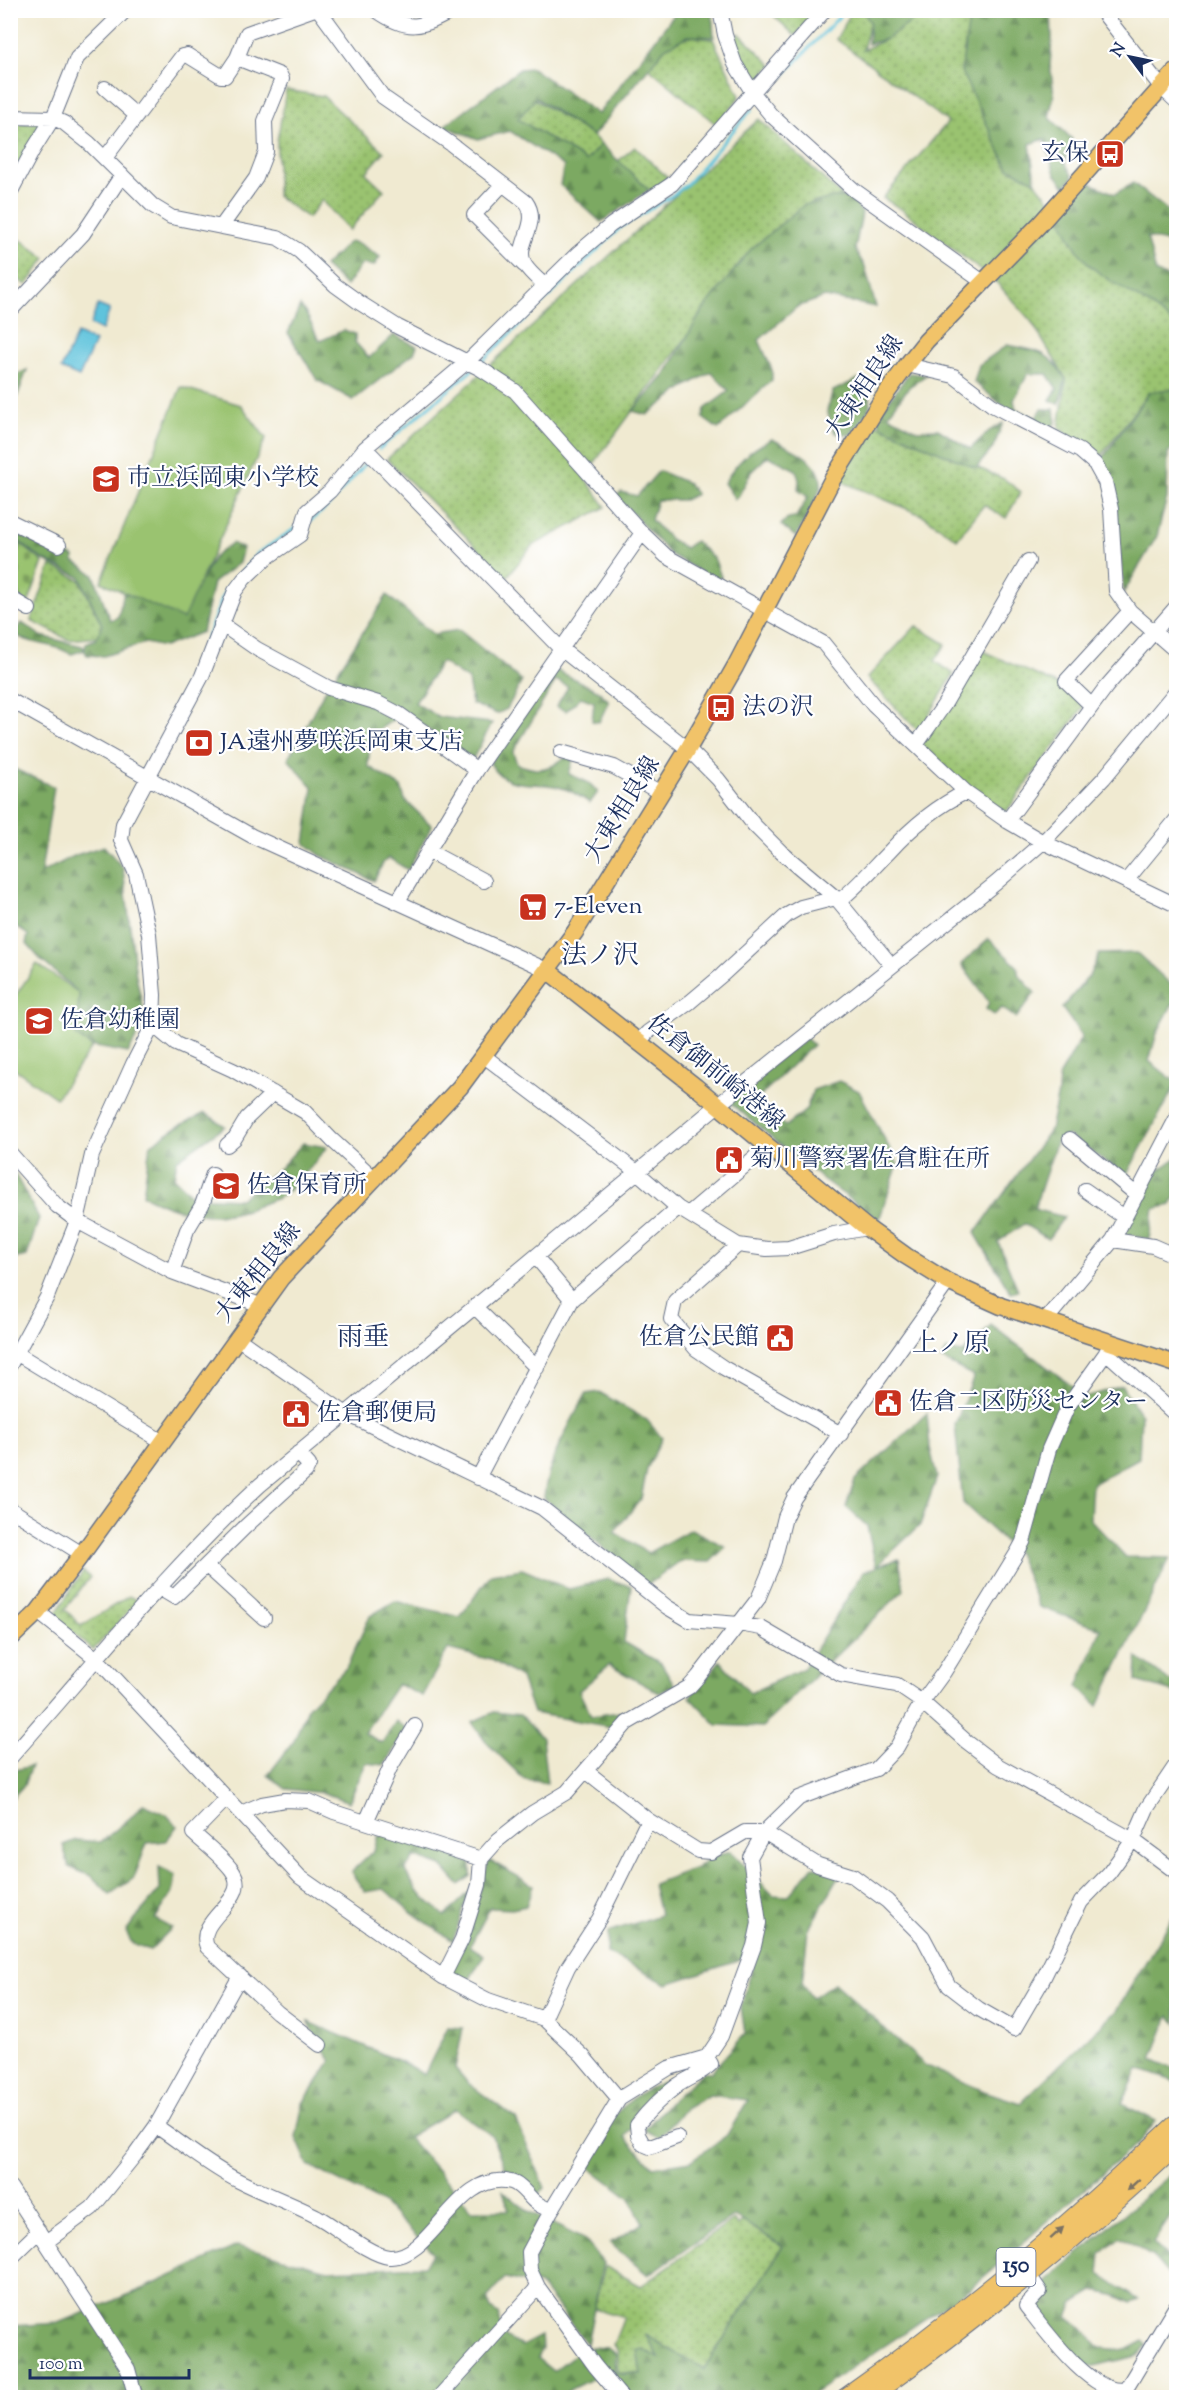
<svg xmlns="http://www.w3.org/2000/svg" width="1187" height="2408" font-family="'Sorts Mill Goudy','Noto Serif JP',serif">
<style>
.grass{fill:url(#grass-dots);stroke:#5a7966;stroke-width:1.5}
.forest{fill:url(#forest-firs);stroke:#4b6c60;stroke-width:1.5}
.cemetery{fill:url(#cemetery-stones);stroke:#5a7966;stroke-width:1.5}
.park{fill:#9ac36f;stroke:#5a7966;stroke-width:1.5}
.water{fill:#5ec3dc;stroke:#3c799d;stroke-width:1.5}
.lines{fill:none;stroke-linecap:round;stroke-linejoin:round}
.stream{stroke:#5ec3dc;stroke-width:3}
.minor-casing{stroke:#667086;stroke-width:16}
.major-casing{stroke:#667086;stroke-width:19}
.highway-casing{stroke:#667086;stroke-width:20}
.minor{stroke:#fff;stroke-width:14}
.major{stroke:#f1c369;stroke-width:16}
.highway{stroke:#f1c369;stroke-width:18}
.oneway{fill:#7b7263}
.labels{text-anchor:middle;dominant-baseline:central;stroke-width:4.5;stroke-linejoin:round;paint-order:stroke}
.shield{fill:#fff;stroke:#5f6d8e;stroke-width:1.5}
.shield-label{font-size:22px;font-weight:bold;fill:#1b2f5e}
.poi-label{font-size:24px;fill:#1b2f5e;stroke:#fff;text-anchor:start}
.street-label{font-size:24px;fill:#1b2f5e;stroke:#fff}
.neighbourhood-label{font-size:26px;fill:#1b2f5e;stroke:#fff}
</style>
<defs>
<pattern id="grass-dots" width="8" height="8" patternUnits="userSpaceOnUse" patternTransform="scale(1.5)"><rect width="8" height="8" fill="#9ac36f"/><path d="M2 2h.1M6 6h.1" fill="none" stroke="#7d9f5e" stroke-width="1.8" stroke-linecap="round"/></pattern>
<pattern id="forest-firs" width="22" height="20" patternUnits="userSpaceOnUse" patternTransform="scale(1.5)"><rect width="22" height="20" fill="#7ba962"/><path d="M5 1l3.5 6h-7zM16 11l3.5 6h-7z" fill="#648a54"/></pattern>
<pattern id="cemetery-stones" width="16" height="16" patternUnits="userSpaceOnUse" patternTransform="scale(1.5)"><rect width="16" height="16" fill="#9ac36f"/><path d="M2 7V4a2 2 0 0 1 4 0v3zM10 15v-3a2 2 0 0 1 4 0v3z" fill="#7d9f5e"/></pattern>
</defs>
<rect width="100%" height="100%" fill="#fff"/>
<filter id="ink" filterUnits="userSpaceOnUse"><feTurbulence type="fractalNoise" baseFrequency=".0167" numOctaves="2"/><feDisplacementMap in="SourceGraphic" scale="12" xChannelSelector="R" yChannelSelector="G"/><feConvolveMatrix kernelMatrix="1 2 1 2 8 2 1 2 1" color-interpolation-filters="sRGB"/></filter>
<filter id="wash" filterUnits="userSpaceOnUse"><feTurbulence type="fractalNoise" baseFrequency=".008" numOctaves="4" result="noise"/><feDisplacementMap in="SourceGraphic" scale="24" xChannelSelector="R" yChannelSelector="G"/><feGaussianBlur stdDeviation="1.35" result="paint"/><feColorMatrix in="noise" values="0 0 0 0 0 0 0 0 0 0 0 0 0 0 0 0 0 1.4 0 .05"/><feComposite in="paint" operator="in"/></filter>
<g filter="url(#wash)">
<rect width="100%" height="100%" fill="#f0ead1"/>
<!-- grass -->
<path class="grass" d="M769,11H817L795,36Z
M852,11H863L870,22L863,50L886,39L926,12L970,19L961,71L1008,168L1035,181L1071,228L1091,267L1166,316L1176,327V388L1149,392L1101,456L1059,429L1066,379L1031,321L997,283L901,209L883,198L948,122L836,39Z
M739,33L772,65L758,80L738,48L736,37Z
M689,36L713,39L740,96L718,126L649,68L666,46Z
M286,90L323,96L384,152L366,173L384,190L349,230L322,200L308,218L277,196V141Z
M534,99L593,136L601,144L586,161L517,119Z
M759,119L842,196L798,210L751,250L584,477L606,507L532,546L507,577L387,459Z
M11,123H41L11,181Z
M635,147L669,179L650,191L618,161Z
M11,233L46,258L27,285L11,275Z
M875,424L1004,479L1021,492L1006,518L984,505L957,539L924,516L838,480Z
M51,565L80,580L102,625L98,637L69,640L31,621Z
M916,626L946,644L935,661L954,674L919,732L867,678Z
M983,651L1065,688L1084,706L1006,812L971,791L921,745Z
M83,1571L90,1577L65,1609L81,1626L129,1596L138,1601L93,1650L54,1616Z
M733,2220L738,2226L743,2221L783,2246L704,2369L638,2352L641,2374L617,2372L618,2352L613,2345L624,2317L594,2308L605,2266L641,2286Z"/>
<!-- forest -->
<path class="forest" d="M677,11H712L714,37L687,36L665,48L593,136L536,98L518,119L586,161L601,144L649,190L601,222L560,185L564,166L510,131L478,139L444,126L520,69L532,68L598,114Z
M863,11H1051L1052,38L1050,66L1054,94L1049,117L1072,139L1065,162L1073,177L1065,186L1055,174L1044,139L1030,144L1035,181L1008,168L961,71L969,19L926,12L886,39L868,44L870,22Z
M1086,181L1115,194L1133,183L1176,217V245L1147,237L1156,273L1176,279V327C1153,302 1119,290 1093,268C1076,254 1066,229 1057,209Z
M850,197L862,213L855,249L865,267L876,307L825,297L797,307L759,340L772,370V380L718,429L703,418L705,409L729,391L711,372L683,388L647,415L633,411L665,375L702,311L751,249L804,205L832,198Z
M350,241L360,244L380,257L374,266L362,264L346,286L324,266Z
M300,306C310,316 312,329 320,341L344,330L355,334V342L369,358L394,335L417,346L414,353L353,400L317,380L288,333Z
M1007,345C1039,351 1048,350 1066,379L1059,404L1050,400L1057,389L1047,374H1028L1014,400L1016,409L1036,418L1042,409H1054L1056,423L1049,429L1002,405L974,382L979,365Z
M27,370L16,400L11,397V377Z
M909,373L926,375L909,387L888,415L917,430L938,429L970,449L989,431L1003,423L993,448L976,468L880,426L878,416Z
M858,379C883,397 865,417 850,435L835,433L827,411L833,391Z
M1176,389V446L1168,453L1167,498L1157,536L1124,592L1113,489L1102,459L1149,392Z
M772,439C790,448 823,460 821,485C821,494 801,526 796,537L781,525L786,520L796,517L808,497L798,490L799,480L796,470L768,456L752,471L738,497L735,499L724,483C738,461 748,451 772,439Z
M659,471L688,483L696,494L684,500H657L651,520L670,539L685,548L695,541L715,560L721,577L716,581L670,554L616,496L621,492L637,496Z
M19,535L57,552L61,550L74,557V561L94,575L110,620L118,617L124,592L179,616L215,556L232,543L243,548L239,563L213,583L202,632L164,647L145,643L104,656L87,655L84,650L72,654C66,652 60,648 54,647C36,642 31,644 12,633L22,623L41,636L82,646L85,649L86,643L96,639L102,625L80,577L42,559L17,540Z
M387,595L433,634L459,630L522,681L507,709L497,714L472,704L468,680L441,662L415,703L439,717L492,723L471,762L405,712L371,735L368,766L401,787L405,800L432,826L408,870L389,858L383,863L374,881L320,855L305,843L313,788L288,759L323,694Z
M556,670L599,691L609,701L599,722L592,721L594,702L581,697L566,711L556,707L568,687L556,680L513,752L517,764C528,768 541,772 552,766C562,761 561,757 574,756L569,774L589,783L598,792L590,803C582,798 574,792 565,789C537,778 508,794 490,763L546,671Z
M10,767L54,787L41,873L76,855L104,846L123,868L136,976L146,1021L128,1053L91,1046L76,1036L79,993L41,960L26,943L28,935L11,923Z
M989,939L1018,967V974L1035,993L1016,1018L1002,1008L994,1015L986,1009L989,1002L961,964Z
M1137,953L1176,989V1003L1172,1005L1157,1033L1149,1061L1176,1082V1084L1126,1176L1068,1135L1057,1140L1034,1209L1064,1217L1048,1239L1024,1224L998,1242L1018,1290L1011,1293L975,1233L1050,1130L1058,1093L1059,1077L1082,1036L1062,1008L1089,976L1099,954Z
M806,1038L813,1045L753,1103L786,1126L806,1110L813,1090L839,1081L859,1091L898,1164L879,1220L813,1172L727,1100Z
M205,1113L225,1126L177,1160L174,1178L194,1197L240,1199L281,1167L303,1143L327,1147C314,1163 300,1182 283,1195C278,1199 269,1201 262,1204C223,1223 181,1215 143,1195L150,1145L177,1127Z
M1176,1158V1194L1171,1205L1154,1209L1149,1239L1120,1234L1148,1178Z
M11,1167L39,1218L27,1256L11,1259Z
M991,1325L1087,1397L1122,1386L1141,1415L1139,1458L1092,1484L1090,1519L1126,1557L1170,1558L1098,1706L1078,1686L1101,1629L1039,1607L1017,1553L963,1503L955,1425L974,1376L941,1359L947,1350L963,1353Z
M599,1392L647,1420L662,1438L647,1469L641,1499L614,1532L648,1553L691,1529L726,1547L710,1562L680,1561L648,1585L544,1498C547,1461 569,1426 586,1394Z
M927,1413L930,1448L937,1477L920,1525L877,1566L899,1559L904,1590L762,1727L717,1725L690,1697L720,1661L750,1693L804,1668L863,1572L876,1567L867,1526L846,1507L855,1480Z
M522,1569L569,1589L608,1579L631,1586L624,1642L662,1664L675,1686L659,1693L609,1665L579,1691L591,1716L621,1712L617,1728L533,1713L521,1678L492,1660L448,1649L422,1696L397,1684L364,1733L382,1743L396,1721L407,1730L384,1765L366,1763L349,1802L324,1793L286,1789L268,1775L294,1741L307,1708L346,1668L370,1616L395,1601L460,1617L491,1574Z
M1137,1657L1169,1681L1176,1680V1693L1136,1681Z
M494,1712L520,1715L542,1738L547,1783L525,1780L485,1741L472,1722Z
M31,1766L24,1785L11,1799V1771Z
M143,1804L166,1814L177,1826L166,1841L147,1843L134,1878L110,1894L91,1876L69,1867L63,1845L76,1840L101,1842L131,1817Z
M400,1833L471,1863V1876L459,1885L442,1866L414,1856L405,1871L418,1892L445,1916L469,1892L453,1941L410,1911L384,1889L365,1892L351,1872L374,1850L378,1836Z
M730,1851L773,1895L788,1896L813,1866L841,1873L808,1930L802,1984L812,1998L834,1983L926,2066L984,2091L1020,2103L1116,2011L1176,1912V2023L1169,2016L1152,2059L1176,2070V2082L1138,2069L1122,2104L1156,2121L1141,2140L971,2288L808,2397H623L589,2357L590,2347L607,2348L616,2354L615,2371L623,2374H641L637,2350L643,2349L659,2358L646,2335L704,2369L783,2246L734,2216L648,2275L610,2243L643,2223L629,2197L590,2168C593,2157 596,2143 602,2132C619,2104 650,2083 682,2076L649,2107L625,2137L653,2167L691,2161L727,2135L748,2100L709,2095L685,2109L659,2137L644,2130L670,2102L703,2072H711L745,2034L741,2007L756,1955L667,1984L607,1953L608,1932L660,1915L653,1884L696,1868L709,1858Z
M489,1860L533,1885L526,1906L512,1909L490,1908L470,1946L484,1955L468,1982L449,1975L466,1940Z
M159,1867L176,1875L173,1892L155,1919L172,1928L150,1950L132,1943L126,1932C135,1916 149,1904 160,1889Z
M309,2022L406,2064L424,2075L448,2027L463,2028L455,2068L468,2083L516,2119L545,2188L535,2197L506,2172L492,2136L455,2109L408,2137L472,2210H509L503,2191L528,2211L585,2240L603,2263L587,2344L541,2286L505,2278L487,2298L491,2309L498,2314L506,2338L522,2346L541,2336L542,2348L537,2358L553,2371L578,2352L599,2375L569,2390L563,2397L11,2398V2326L59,2323L145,2288L237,2246L328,2270L424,2266L434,2253L381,2202L308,2165L296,2137L303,2103L331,2061L320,2045Z
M1173,2172L1176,2173V2213L1170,2217L1153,2243L1176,2266V2279L1167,2273L1153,2257L1120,2237L1101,2254L1099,2273L1139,2300L1132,2303L1113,2295L1094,2291L1074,2303L1068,2317L1081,2327L1100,2348L1126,2350L1143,2341L1146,2344L1138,2356L1089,2367C1073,2353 1037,2321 1041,2298C1041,2292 1045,2286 1048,2280Z"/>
<!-- cemetery -->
<path class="cemetery" d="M14,539L43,562L28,604L11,592V544Z"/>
<!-- park -->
<path class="park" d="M181,387L241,405L266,438L183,619L101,582Z
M37,964L79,993L76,1036L92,1047L56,1098L11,1066V1002Z"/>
<!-- water -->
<path class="water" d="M98,305L110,310L102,330L90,325Z
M77,334L95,342L79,377L61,369Z"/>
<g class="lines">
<!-- stream -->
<path class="stream" d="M769,90L838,18L842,10
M479,364L621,227L676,193L687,184L752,109
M379,449L472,370
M310,521L327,507L368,461
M194,673L224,593L258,553L296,528"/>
</g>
</g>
<g filter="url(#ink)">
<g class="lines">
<!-- minor casing -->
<g class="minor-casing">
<path id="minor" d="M319,10L383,97L451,144L526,202C542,224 513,245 525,265C530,273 539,280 545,286
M376,10C408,33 422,28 454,10
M720,10L725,35L735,64L753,93L771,115L854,190L983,282
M1101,10L1162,88L1176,101
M105,88L137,116
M10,117L53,118L64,123L89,143L153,206L171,217L278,238L299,251L335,285L360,303L398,327L481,369L515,391L642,533L666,556L823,643L874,706L966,792L1007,821L1043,842L1176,905
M105,158L182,56L187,55L221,76H225L237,58L247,33L312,10
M503,184L474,215L524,265
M10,193L33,150L53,118L77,58L126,10
M221,227L256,178L266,152L265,121L282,79L280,75L237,58
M10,311L83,234L122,175
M907,365L954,376L992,405L1080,451L1095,464L1105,482L1111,509L1116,591L1130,611L1176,651
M365,448L561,649L688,749L718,779L754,825L781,852L836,898L892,966
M10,521L59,545
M10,598L29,609
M221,624L257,649L329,688L378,703L399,714L477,770
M10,700L252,836L547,970
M1092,706L1066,681L1130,611
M916,745L944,705L1028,561
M561,752L614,767L661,793
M1007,821L1106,687L1176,607
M428,851L484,881
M1126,881L1176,820
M398,901L477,770L642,533
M839,901C858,886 872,869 889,852C910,829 937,806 966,792
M153,1025L176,1044L233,1070L305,1112L332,1140L375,1179
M638,1042L648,1032L690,1002L722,975L787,915L801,907L836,898
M484,1056L637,1172L678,1208L738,1245L767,1249L789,1248L834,1234L867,1228
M1070,1139L1137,1195
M227,1145L235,1138L247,1118L273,1093
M10,1153L57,1206L77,1221L172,1272L260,1305
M1085,1190L1125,1218
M688,1214L768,1146
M1113,1240L1153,1246L1176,1256
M738,1245L675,1301L671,1319L696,1349L724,1368L841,1434
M536,1257L572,1300
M172,1272L187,1230L202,1205L213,1174
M476,1308L537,1368
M1046,1320L1113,1240L1176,1119
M237,1338L345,1413L542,1508L667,1607L689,1620L739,1624L761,1628L841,1675L897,1685L922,1702L967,1742L997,1765L1133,1840L1176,1872
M11,1350L163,1442
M1106,1352L1176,1415
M10,1365L47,1297L77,1221L92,1155L133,1064L153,1025L154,995L149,934L136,874L121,840L123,824L202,676L235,591L244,579L265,559L300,535L307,511L330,491L365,448L467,362L578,253L611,225L672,184L825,10
M478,1478L572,1300L678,1208
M10,1509L82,1554
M207,1566L264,1618
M159,1588L174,1597L245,1527L306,1471L309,1465L298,1453
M38,1612L98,1660L300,1877L443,1977L488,2000L544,2019L582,2055L619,2099
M10,1758C92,1666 169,1569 260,1485L718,1105L996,883L1043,842L1104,778L1176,691
M586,1771L648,1820L698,1851L711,1852L745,1832H764L818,1865L853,1876L887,1901L923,1937L949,1986L979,2009L1014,2029L1042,1981L1081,1902L1109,1873L1133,1840L1147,1808L1176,1765
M227,1798L193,1833C205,1844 221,1856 231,1869C255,1900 194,1917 207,1947L277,2012L320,2045
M241,1813L262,1804L285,1800L309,1801L334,1812L481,1859
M366,1822L390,1768L415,1726
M443,1977L462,1939L479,1885L481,1859L498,1840L532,1813L567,1792L627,1723L689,1687L698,1677L758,1599L774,1561L785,1517L794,1498L948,1282
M544,2019L568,1967L599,1919L648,1820
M156,2126C183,2144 210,2167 239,2181C265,2194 293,2204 318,2217C336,2227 370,2255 389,2257C433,2260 456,2169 511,2182C520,2184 528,2196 535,2202C540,2206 546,2208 551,2211
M677,2137L650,2147L643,2144L638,2135L637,2125C649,2110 663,2096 678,2085C690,2077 701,2074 711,2064L707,2057
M10,2187L128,2369L136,2398
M46,2242L92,2208L135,2155L156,2126L240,1976
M10,2259L39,2231
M1029,2275L1040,2291L1026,2306C1045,2330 1093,2398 1126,2389L1176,2306
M438,2398L538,2287
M622,2398L595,2366L538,2287L530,2270L529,2252L551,2211L619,2099L669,2068L707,2057L721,2036L754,1946L759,1923L750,1857L764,1832L799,1798L876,1769L897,1747L922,1702L944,1672L1017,1553L1023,1542L1049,1449L1068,1406L1113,1343"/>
</g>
<!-- major casing -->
<g class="major-casing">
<path id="major" d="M547,970L696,1087L867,1228L906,1256L948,1282L1001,1306L1176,1364
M10,1639L38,1612L82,1554L281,1278L460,1087L575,932L688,749L735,667L832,480L883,398L907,365L926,341L1039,225L1176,71"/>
</g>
<!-- highway casing -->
<g class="highway-casing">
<path id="highway" d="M845,2398C963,2315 1072,2223 1176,2124
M868,2398C976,2320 1080,2237 1176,2146"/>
</g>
<!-- minor -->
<use href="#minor" class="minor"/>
<!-- major -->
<use href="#major" class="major"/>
<!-- highway -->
<use href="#highway" class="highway"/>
</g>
<!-- one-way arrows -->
<defs><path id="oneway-solid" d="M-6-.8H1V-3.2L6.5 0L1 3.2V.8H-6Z" transform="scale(1.5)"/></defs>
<g class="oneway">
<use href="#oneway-solid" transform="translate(1133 2185) rotate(138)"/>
<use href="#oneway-solid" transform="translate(1057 2233) rotate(-42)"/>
</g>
</g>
<!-- icons -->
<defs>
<g id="bus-square" transform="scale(1.5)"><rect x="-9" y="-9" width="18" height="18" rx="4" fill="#c8321e" stroke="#fff"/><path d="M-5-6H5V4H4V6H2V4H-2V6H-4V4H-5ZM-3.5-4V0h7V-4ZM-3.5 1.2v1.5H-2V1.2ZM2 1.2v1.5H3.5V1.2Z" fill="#fff"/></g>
<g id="school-square" transform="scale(1.5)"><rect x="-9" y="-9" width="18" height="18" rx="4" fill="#c8321e" stroke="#fff"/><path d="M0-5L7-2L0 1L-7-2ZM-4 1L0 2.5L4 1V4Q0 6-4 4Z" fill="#fff"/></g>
<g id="bank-square" transform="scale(1.5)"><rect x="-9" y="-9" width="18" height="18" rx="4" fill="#c8321e" stroke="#fff"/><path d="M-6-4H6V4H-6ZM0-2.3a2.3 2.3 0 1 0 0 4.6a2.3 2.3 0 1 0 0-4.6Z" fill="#fff"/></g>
<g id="supermarket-square" transform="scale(1.5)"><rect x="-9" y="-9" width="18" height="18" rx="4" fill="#c8321e" stroke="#fff"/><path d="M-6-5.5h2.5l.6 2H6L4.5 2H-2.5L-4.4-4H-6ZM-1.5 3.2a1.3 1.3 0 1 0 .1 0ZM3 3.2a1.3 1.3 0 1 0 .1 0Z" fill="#fff"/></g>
<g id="civic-square" transform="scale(1.5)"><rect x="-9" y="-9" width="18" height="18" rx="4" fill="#c8321e" stroke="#fff"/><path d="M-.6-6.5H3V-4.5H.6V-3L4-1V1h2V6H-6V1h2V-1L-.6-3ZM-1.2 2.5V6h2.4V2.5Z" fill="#fff"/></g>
</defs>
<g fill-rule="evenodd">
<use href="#bus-square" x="1110" y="154"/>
<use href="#school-square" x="106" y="479"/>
<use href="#bus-square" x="721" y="708"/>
<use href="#bank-square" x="199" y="743"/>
<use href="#supermarket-square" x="533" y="907"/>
<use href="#school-square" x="39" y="1021"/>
<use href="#civic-square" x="729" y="1160"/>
<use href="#school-square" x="226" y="1186"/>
<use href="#civic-square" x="780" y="1338"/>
<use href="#civic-square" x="888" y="1403"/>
<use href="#civic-square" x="296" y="1414"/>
</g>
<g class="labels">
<!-- shield labels -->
<rect class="shield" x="996.5" y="2248" width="39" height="38" rx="4.5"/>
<g class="shield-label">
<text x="1016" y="2267">150</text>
</g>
<!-- poi labels -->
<g class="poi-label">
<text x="1089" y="154" text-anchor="end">玄保</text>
<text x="127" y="479">市立浜岡東小学校</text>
<text x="742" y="708">法の沢</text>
<text x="220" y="743">JA遠州夢咲浜岡東支店</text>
<text x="554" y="907">7-Eleven</text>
<text x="60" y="1021">佐倉幼稚園</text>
<text x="750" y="1160">菊川警察署佐倉駐在所</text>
<text x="247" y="1186">佐倉保育所</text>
<text x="759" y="1338" text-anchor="end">佐倉公民館</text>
<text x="909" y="1403">佐倉二区防災センター</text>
<text x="317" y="1414">佐倉郵便局</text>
</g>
<!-- street labels -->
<g class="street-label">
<text transform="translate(865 388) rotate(-56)">大東相良線</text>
<text transform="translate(623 810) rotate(-58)">大東相良線</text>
<text transform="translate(715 1073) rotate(39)">佐倉御前崎港線</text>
<text transform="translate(259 1273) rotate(-51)">大東相良線</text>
</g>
<!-- neighbourhood labels -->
<g class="neighbourhood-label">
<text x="600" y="956">法ノ沢</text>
<text x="363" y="1338">雨垂</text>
<text x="951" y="1344">上ノ原</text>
</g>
</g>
<!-- margin -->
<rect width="1187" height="2408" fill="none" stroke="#fff" stroke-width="36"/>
<!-- north arrow -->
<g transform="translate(1130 57) rotate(302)" stroke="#ffffff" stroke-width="4.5" paint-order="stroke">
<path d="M0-4.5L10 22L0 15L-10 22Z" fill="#1b2f5e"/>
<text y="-9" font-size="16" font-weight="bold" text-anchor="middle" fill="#1b2f5e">N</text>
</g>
<!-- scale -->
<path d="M30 2369v9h159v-9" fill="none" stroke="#1b2f5e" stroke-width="3"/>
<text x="39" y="2369" font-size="18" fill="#1b2f5e" stroke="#ffffff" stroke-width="4.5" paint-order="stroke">100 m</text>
</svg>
